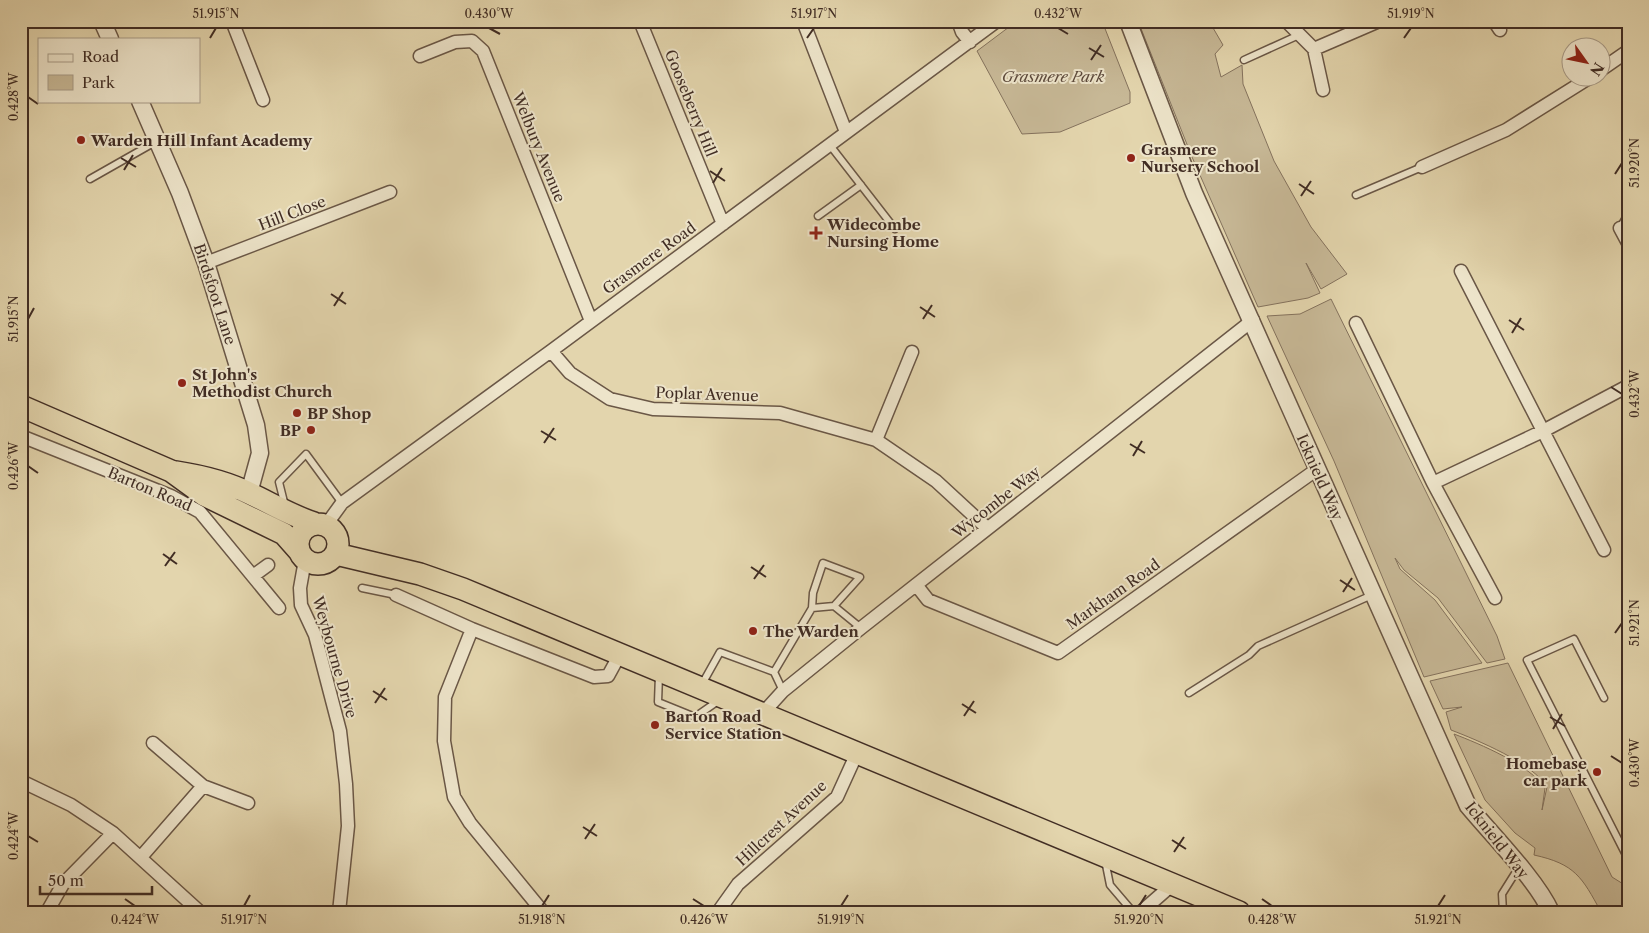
<svg xmlns="http://www.w3.org/2000/svg" width="1649" height="933" font-family="'Libre Caslon Text',serif">
<style>
.green{fill:#c7b896;stroke:#84725d}
.lines{fill:none;stroke-linecap:round;stroke-linejoin:round}
.service-casing{stroke:#6a5746;stroke-width:9}
.minor-casing{stroke:#6a5746;stroke-width:15}
.tertiary-casing{stroke:#6a5746;stroke-width:19}
.trunk-casing{stroke:#412d24;stroke-width:24}
.service{stroke:#ede4ca;stroke-width:6}
.minor{stroke:#ede4ca;stroke-width:12}
.tertiary{stroke:#ede4ca;stroke-width:16}
.trunk{stroke:#e3d5ad;stroke-width:21}
.ticks{fill:none;stroke:#412d24;stroke-width:2}
.poi-dot{fill:#8f2418;stroke:#ede4ca;stroke-width:2}
.labels{text-anchor:middle;dominant-baseline:central;stroke-width:4;stroke-linejoin:round;paint-order:stroke}
.park-label{font-size:15px;font-style:italic;fill:#5c493b;stroke:#ede4ca}
.street-label{font-size:15px;fill:#412d24;stroke:#ede4ca}
.poi-label{font-size:15px;font-weight:bold;fill:#412d24;stroke:#ede4ca;text-anchor:start}
.neatline{fill:none;stroke:#412d24;stroke-width:2}
.ticks-label{font-size:12px;text-anchor:middle;fill:#412d24}
</style>
<rect width="100%" height="100%" fill="#e3d5ad"/>
<filter id="stains"><feTurbulence type="fractalNoise" baseFrequency=".004" numOctaves="4"/><feColorMatrix values="0 0 0 0 .2 0 0 0 0 .09 0 0 0 0 .02 0 0 0 .5 -.17"/></filter>
<radialGradient id="worn" r=".72"><stop offset=".6" stop-color="#630" stop-opacity="0"/><stop offset="1" stop-color="#630" stop-opacity=".3"/></radialGradient>
<!-- green -->
<path class="green" d="M1017,21H1102L1130,92V103L1060,132L1022,134L977,51Z
M1138,21H1209L1223,45L1215,54L1221,77L1242,65L1243,84L1274,161L1311,227L1347,274L1321,289L1306,263L1320,293L1308,298L1258,307L1192,157Z
M1331,299L1497,636L1505,659L1487,663L1438,598L1404,570L1395,558L1400,569L1435,600L1482,663L1424,677L1334,461L1267,316L1300,314Z
M1508,663L1612,877L1628,887V912H1601C1582,877 1575,864 1534,855L1535,848L1515,833L1485,800L1454,734C1480,744 1530,765 1545,788L1542,810L1547,787C1533,763 1477,740 1451,730L1446,712L1462,707L1443,709L1430,681Z"/>
<g class="lines">
<!-- service casing -->
<g class="service-casing">
<path id="service" d="M1244,60L1299,35
M829,144L895,229
M90,179L157,141
M1356,195L1422,167
M818,216L861,185
M1620,228L1628,214
M285,506L279,482L306,454L342,503
M362,588L396,595
M812,608L813,593L823,563L860,577L834,606
M659,675L658,702L695,717L718,701
M701,686L720,652L774,672
M783,691L774,672L812,608L834,606L861,628
M1189,693L1249,655L1258,646L1372,595
M1604,698L1574,639L1527,660L1628,859
M1105,860L1110,885L1133,912
M1503,912L1502,894L1519,867"/>
</g>
<!-- minor casing -->
<g class="minor-casing">
<path id="minor" d="M232,21L263,100
M640,21L723,224
M803,21L846,132
M958,21L962,32L970,42
M1286,21L1314,49L1323,90
M1494,21L1500,30
M1314,49L1379,21
M420,56L455,42L472,41L483,51L591,321
M1602,69L1628,51
M1422,167L1506,130L1589,78
M1620,228L1628,243
M206,263L390,192
M1461,271L1604,550
M1356,323L1433,483L1495,598
M551,351L570,373L610,399L653,409L780,413L876,440L936,481L987,528
M21,436L171,496L200,512L279,608
M876,440L912,352
M1433,483L1543,431L1628,386
M326,525L342,503L551,351L997,21
M305,560L300,588L301,605L315,635L340,731L346,784L348,826L339,912
M253,576L268,565
M917,586L928,600L1058,653L1316,470
M396,595L472,629L594,677L608,676L620,654
M472,629L445,697L444,741L454,797L470,823L543,912
M763,713L783,691L861,628L1253,320
M153,743L203,786L248,803
M21,781L71,805L113,833L200,912
M141,857L203,786
M47,912L63,884L113,833
M718,912L738,884L837,797L857,753
M1141,912L1173,884"/>
</g>
<!-- tertiary casing -->
<g class="tertiary-casing">
<path id="tertiary" d="M102,21L110,39
M1128,21L1194,193L1468,806C1492,835 1536,879 1551,912
M140,101L180,193L206,263L256,425L260,453L249,493"/>
</g>
<!-- trunk casing -->
<g class="trunk-casing">
<path id="trunk" d="M21,406L171,471L204,495L284,534L299,551
M176,472C202,476 227,482 251,494C272,504 292,516 314,523
M298 544a20 20 0 1 1 40 0a20 20 0 1 1-40 0Z
M336,554L420,574L463,589L1239,912"/>
</g>
<!-- service -->
<use href="#service" class="service"/>
<!-- minor -->
<use href="#minor" class="minor"/>
<!-- tertiary -->
<use href="#tertiary" class="tertiary"/>
<!-- trunk -->
<use href="#trunk" class="trunk"/>
</g>
<!-- ticks -->
<path class="ticks" d="M489,28L500,34M1058,28L1068,34M210,38L216,28M807,38L814,28M1404,38L1411,28M1089,48L1104,57M1091,60L1101,45M28,97L38,104M121,158L136,167M124,170L133,155M710,171L725,181M1615,174L1622,163M713,183L722,168M1299,184L1314,194M1301,196L1311,181M331,294L346,304M334,306L343,292M920,307L935,317M28,319L34,308M923,319L932,305M1509,320L1524,330M1512,333L1521,318M1611,387L1622,394M541,431L556,440M544,443L554,428M1130,444L1145,453M1133,456L1142,441M28,466L38,473M163,554L177,564M165,566L175,552M751,567L766,577M754,579L764,565M1340,580L1355,590M1343,592L1352,578M1615,633L1622,623M373,691L387,700M375,703L385,688M962,704L976,713M964,716L974,701M1550,717L1565,726M1553,729L1562,714M1611,756L1622,763M583,827L597,836M28,836L38,842M585,839L595,824M1172,840L1186,849M1174,852L1184,837M125,899L135,906M693,899L704,906M1262,899L1272,906M244,906L250,895M542,906L549,895M841,906L848,895M1139,906L1146,895M1438,906L1445,895"/>
<!-- markers -->
<g class="poi-dot">
<circle cx="81" cy="140" r="5"/>
<circle cx="1131" cy="158" r="5"/>
<path d="M813.5 225.5h5v5h5v5h-5v5h-5v-5h-5v-5h5z"/>
<circle cx="182" cy="383" r="5"/>
<circle cx="297" cy="413" r="5"/>
<circle cx="311" cy="430" r="5"/>
<circle cx="753" cy="631" r="5"/>
<circle cx="655" cy="725" r="5"/>
<circle cx="1597" cy="772" r="5"/>
</g>
<g class="labels">
<!-- park labels -->
<g class="park-label">
<text x="1053" y="76">Grasmere Park</text>
</g>
<!-- street labels -->
<g class="street-label">
<text transform="translate(691 103) rotate(68)">Gooseberry Hill</text>
<text transform="translate(539 147) rotate(68)">Welbury Avenue</text>
<text transform="translate(292 213) rotate(-21)">Hill Close</text>
<text transform="translate(649 258) rotate(-36)">Grasmere Road</text>
<text transform="translate(215 294) rotate(72)">Birdsfoot Lane</text>
<text transform="translate(707 394) rotate(2)">Poplar Avenue</text>
<text transform="translate(1320 477) rotate(66)">Icknield Way</text>
<text transform="translate(150 489) rotate(23)">Barton Road</text>
<text transform="translate(996 502) rotate(-38)">Wycombe Way</text>
<text transform="translate(1113 594) rotate(-35)">Markham Road</text>
<text transform="translate(335 657) rotate(74)">Weybourne Drive</text>
<text transform="translate(781 823) rotate(-43)">Hillcrest Avenue</text>
<text transform="translate(1497 840) rotate(52)">Icknield Way</text>
</g>
<!-- poi labels -->
<g class="poi-label">
<text x="91" y="140">Warden Hill Infant Academy</text>
<text x="1141" y="149">Grasmere<tspan x="1141" dy="17">Nursery School</tspan></text>
<text x="827" y="224">Widecombe<tspan x="827" dy="17">Nursing Home</tspan></text>
<text x="192" y="374">St John's<tspan x="192" dy="17">Methodist Church</tspan></text>
<text x="307" y="413">BP Shop</text>
<text x="301" y="430" text-anchor="end">BP</text>
<text x="763" y="631">The Warden</text>
<text x="665" y="716">Barton Road<tspan x="665" dy="17">Service Station</tspan></text>
<text x="1587" y="763" text-anchor="end">Homebase<tspan x="1587" dy="17">car park</tspan></text>
</g>
</g>
<!-- margin -->
<rect width="1649" height="933" fill="none" stroke="#e3d5ad" stroke-width="55"/>
<!-- legend -->
<rect x="38" y="38" width="162" height="65" fill="#ede4ca" stroke="#a89b88"/>
<rect x="48" y="54" width="25" height="8" fill="#ede4ca" stroke="#a89b88"/>
<text x="82" y="62" font-size="15" fill="#412d24">Road</text>
<rect x="48" y="75" width="25" height="15" fill="#c7b896" stroke="#a89b88"/>
<text x="82" y="88" font-size="15" fill="#412d24">Park</text>
<!-- north arrow -->
<g transform="translate(1586 62) rotate(123)"><circle r="24" fill="#ede4ca" stroke="#a89b88"/>
<path d="M0-4L9 19L0 12L-9 19Z" fill="#8f2418"/>
<text y="-8" font-size="14" font-weight="bold" text-anchor="middle" fill="#412d24">N</text>
</g>
<!-- scale -->
<path d="M40 886v8h112v-8" fill="none" stroke="#412d24" stroke-width="2.5"/>
<text x="48" y="886" font-size="15" fill="#412d24" stroke="#ede4ca" stroke-width="4" paint-order="stroke">50 m</text>
<rect x="28" y="28" width="1594" height="878" class="neatline"/>
<g class="ticks-label">
<text x="216" y="18">51.915°N</text>
<text x="489" y="18">0.430°W</text>
<text x="814" y="18">51.917°N</text>
<text x="1058" y="18">0.432°W</text>
<text x="1411" y="18">51.919°N</text>
<text transform="translate(14 97) rotate(-90)" y="4">0.428°W</text>
<text transform="translate(1635 163) rotate(-90)" y="4">51.920°N</text>
<text transform="translate(14 319) rotate(-90)" y="4">51.915°N</text>
<text transform="translate(1635 394) rotate(-90)" y="4">0.432°W</text>
<text transform="translate(14 466) rotate(-90)" y="4">0.426°W</text>
<text transform="translate(1635 623) rotate(-90)" y="4">51.921°N</text>
<text transform="translate(1635 763) rotate(-90)" y="4">0.430°W</text>
<text transform="translate(14 836) rotate(-90)" y="4">0.424°W</text>
<text x="135" y="924">0.424°W</text>
<text x="244" y="924">51.917°N</text>
<text x="542" y="924">51.918°N</text>
<text x="704" y="924">0.426°W</text>
<text x="841" y="924">51.919°N</text>
<text x="1139" y="924">51.920°N</text>
<text x="1272" y="924">0.428°W</text>
<text x="1438" y="924">51.921°N</text>
</g>
<rect width="100%" height="100%" filter="url(#stains)"/>
<rect width="100%" height="100%" fill="url(#worn)"/>
</svg>
